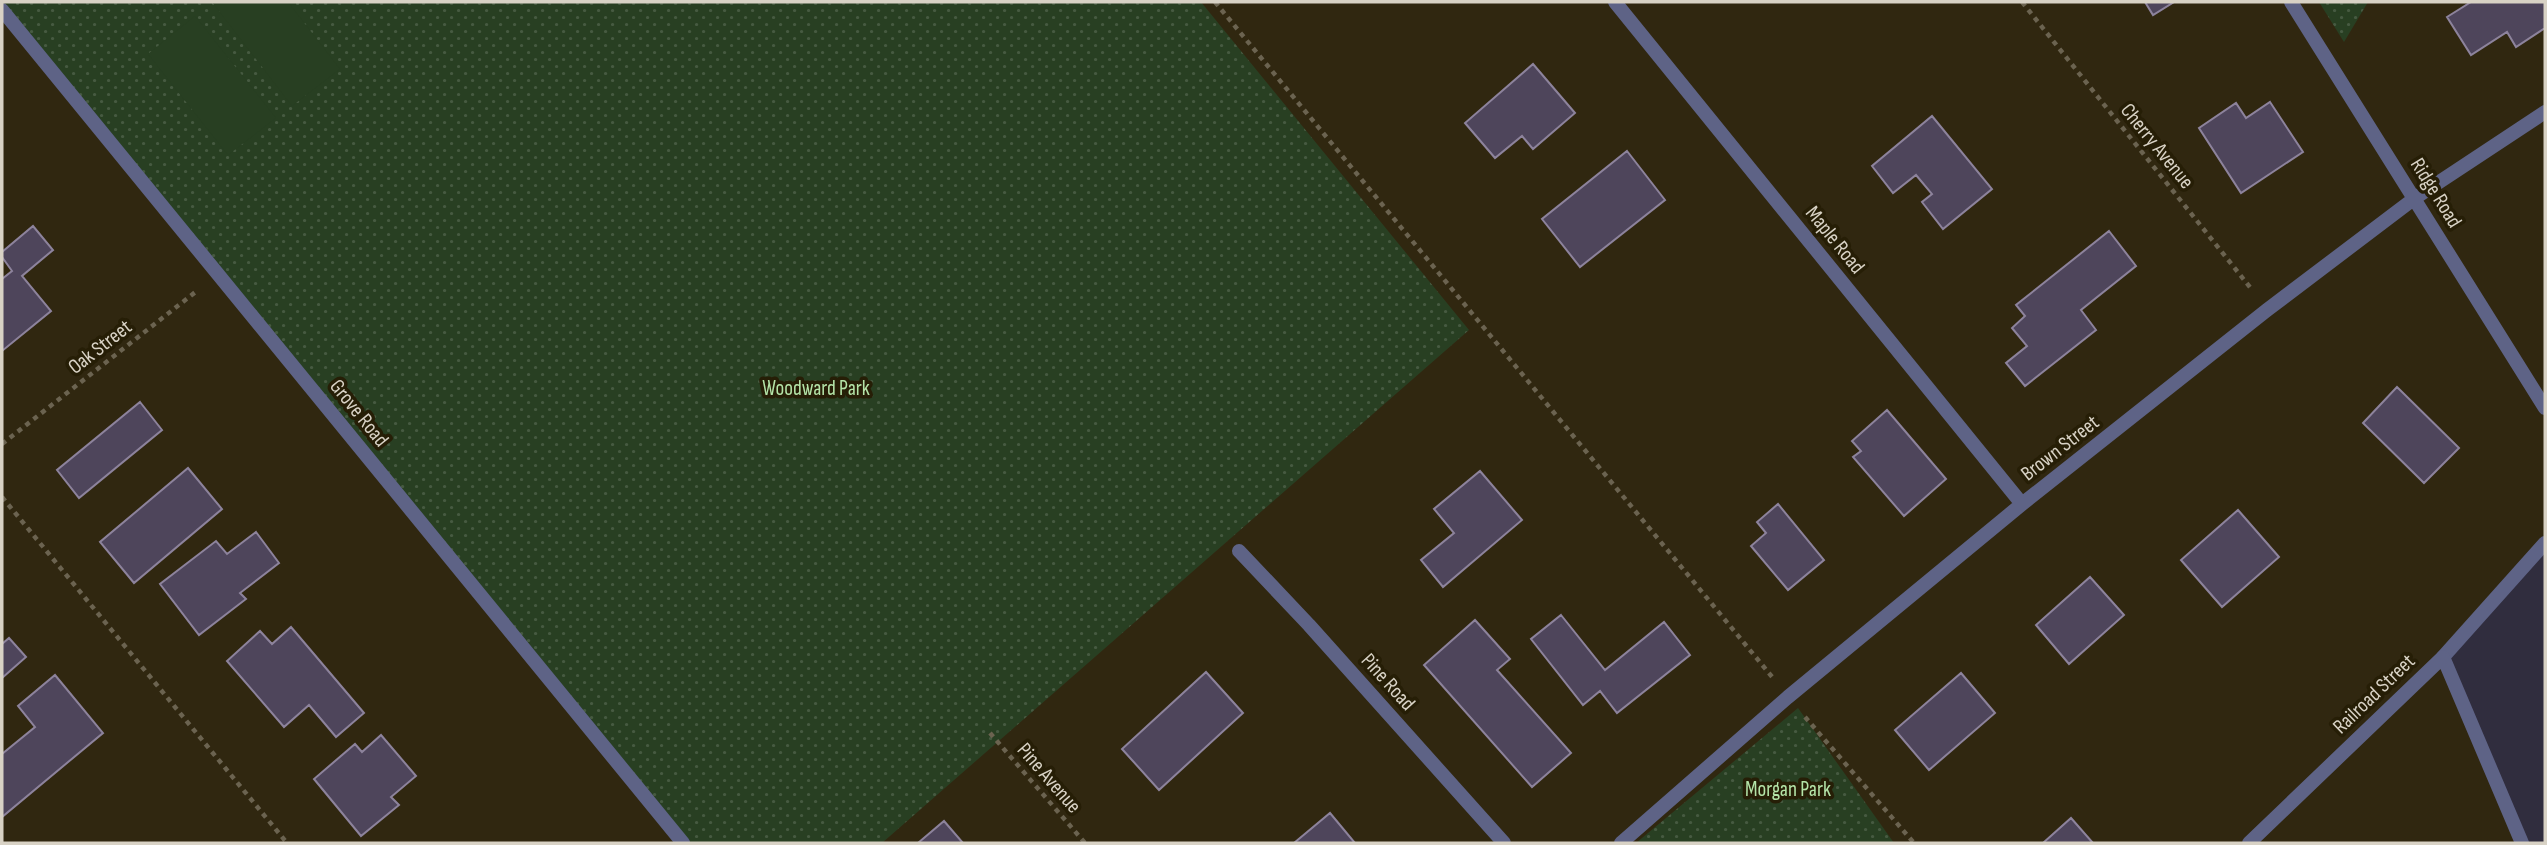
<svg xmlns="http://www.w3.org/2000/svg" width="2547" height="845" font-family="'Sofia Sans Condensed',sans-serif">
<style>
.industrial{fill:#302d3e}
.grass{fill:url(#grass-dots)}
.pitch{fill:#283f22}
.building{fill:#4e455b;stroke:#8d839c;stroke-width:2}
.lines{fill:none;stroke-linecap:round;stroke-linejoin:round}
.path{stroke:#6b6350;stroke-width:4.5;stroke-dasharray:5 5;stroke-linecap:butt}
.minor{stroke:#5e6386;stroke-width:14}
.tertiary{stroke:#5e6386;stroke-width:14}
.labels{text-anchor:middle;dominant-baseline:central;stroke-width:7;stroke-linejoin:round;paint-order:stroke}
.street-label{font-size:21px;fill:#d8d2c5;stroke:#261e06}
.park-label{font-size:21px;fill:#b4e4a8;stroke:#261e06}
</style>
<defs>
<pattern id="grass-dots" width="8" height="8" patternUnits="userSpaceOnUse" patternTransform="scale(1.75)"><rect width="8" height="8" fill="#283f22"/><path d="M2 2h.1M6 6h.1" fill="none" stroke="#465a41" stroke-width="1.8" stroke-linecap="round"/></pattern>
</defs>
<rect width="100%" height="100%" fill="#302710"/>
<!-- industrial -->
<path class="industrial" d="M2545,544V843H2525L2443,657Z"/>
<!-- grass -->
<path class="grass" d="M3,2H1201L1469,330L882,843H685Z
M2319,2H2368L2344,42Z
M1798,708L1894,843H1636Z"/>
<!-- pitch -->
<path class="pitch" d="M212,2H288L340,69L292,106Z
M195,16L276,118L228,155L148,54Z"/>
<!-- building -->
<path class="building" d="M2145,2H2174L2153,15Z
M2471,2H2545V28L2516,47L2507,32L2471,55L2447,17Z
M1533,64L1575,113L1533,149L1522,136L1495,158L1465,123Z
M2270,102L2303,152L2241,193L2199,128L2236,103L2246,118Z
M1932,116L1992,189L1943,229L1922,202L1932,194L1916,175L1893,193L1872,166Z
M1627,151L1665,200L1580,267L1542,219Z
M33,226L53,250L22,276L51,311L2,351V279L12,271L2,257V252Z
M2109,231L2136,266L2081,310L2096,330L2025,386L2006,363L2027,346L2012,328L2025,316L2016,305Z
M2397,387L2459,448L2424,483L2363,423Z
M140,402L162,430L79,498L57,470Z
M1887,410L1946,479L1904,516L1853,457L1861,451L1852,441Z
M188,468L222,509L134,583L100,542Z
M1480,471L1522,520L1443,587L1421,560L1454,533L1434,509Z
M1778,504L1824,560L1788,590L1751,546L1766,533L1757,522Z
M2238,510L2279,557L2222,607L2181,560Z
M256,532L279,563L240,593L246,599L199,635L160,584L216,541L227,554Z
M2090,577L2124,615L2069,664L2036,625Z
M1561,615L1605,670L1664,622L1690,655L1617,713L1600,691L1583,705L1531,639Z
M1475,620L1510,659L1497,670L1571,753L1532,787L1424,665Z
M291,627L364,713L336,737L309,705L284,727L227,661L260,631L272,644Z
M9,638L26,657L2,678V644Z
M1206,672L1243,713L1159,790L1122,749Z
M1961,673L1995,713L1929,770L1895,730Z
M55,675L103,733L2,817V754L35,727L18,706Z
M381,735L416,776L391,797L399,805L361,836L314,779L355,744L362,752Z
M1330,813L1355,843H1294Z
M2071,818L2093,843H2043Z
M944,821L963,843H918Z"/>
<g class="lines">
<!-- path -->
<path class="path" d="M1215,2L1773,678
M2022,2L2253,291
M2,444L198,290
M2,497L287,843
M1805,717L1914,843
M990,733L1085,843"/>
<!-- minor -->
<path class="minor" d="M1615,2L2022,504
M2291,2L2545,408
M2,10L683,843
M1239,551L1309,625L1504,843
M2443,657L2545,543
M1621,843L1788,697L2022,504L2267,310L2415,198L2545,112"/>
<!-- tertiary -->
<path class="tertiary" d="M2249,843L2443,657L2522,843"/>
</g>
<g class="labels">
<!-- street labels -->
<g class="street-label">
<text transform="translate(2157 146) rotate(51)">Cherry Avenue</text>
<text transform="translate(2436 193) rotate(58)">Ridge Road</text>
<text transform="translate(1835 240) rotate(51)">Maple Road</text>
<text transform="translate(100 347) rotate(-38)">Oak Street</text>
<text transform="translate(359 413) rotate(51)">Grove Road</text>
<text transform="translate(2060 448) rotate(-38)">Brown Street</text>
<text transform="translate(1388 682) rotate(48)">Pine Road</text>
<text transform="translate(2374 694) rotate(-44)">Railroad Street</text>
<text transform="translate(1049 778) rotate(49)">Pine Avenue</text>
</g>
<!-- park labels -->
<g class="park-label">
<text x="816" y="388">Woodward Park</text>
<text x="1788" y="789">Morgan Park</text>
</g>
</g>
<!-- border -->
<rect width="2547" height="845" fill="none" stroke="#d8d2c5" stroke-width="7"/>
</svg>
